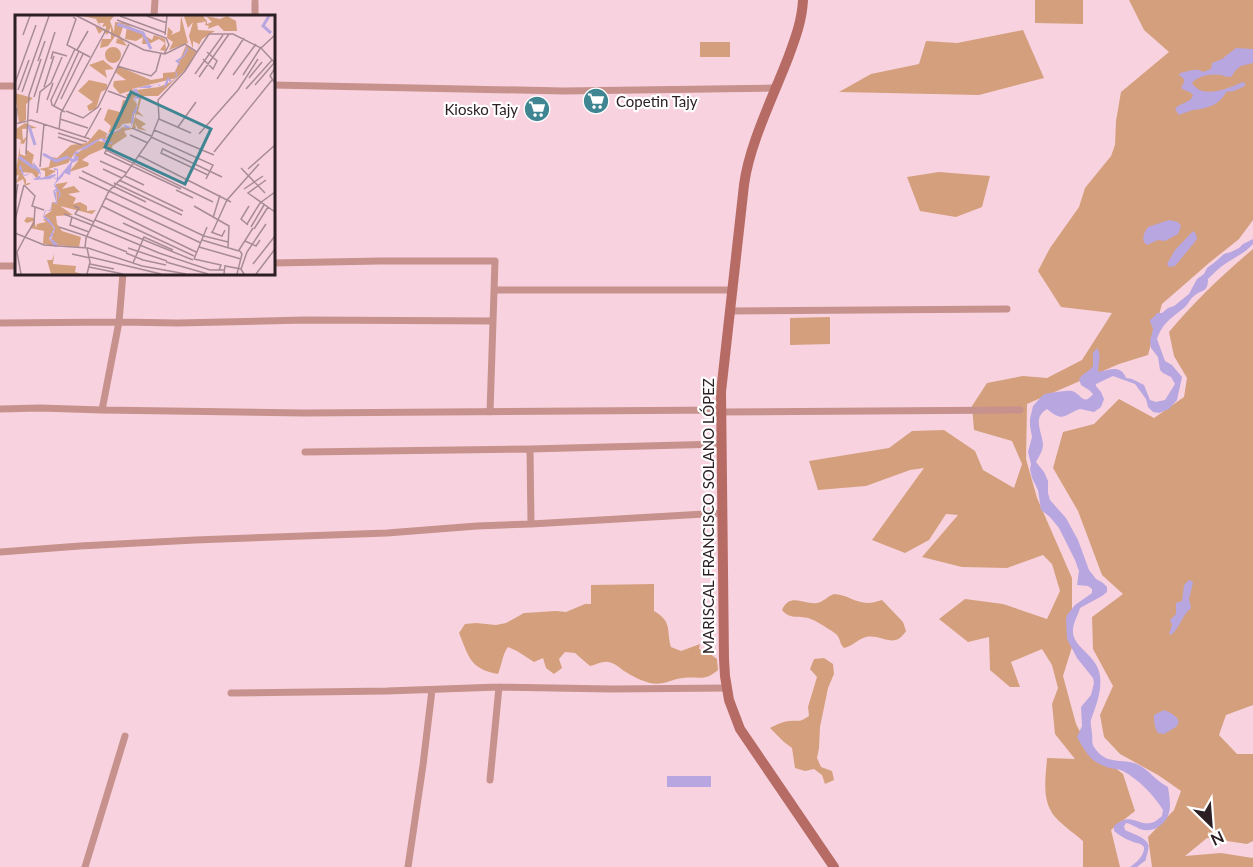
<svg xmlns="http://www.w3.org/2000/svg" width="1253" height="867" font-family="Lato,sans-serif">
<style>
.green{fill:#d49f7c}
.water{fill:#b8a6e0}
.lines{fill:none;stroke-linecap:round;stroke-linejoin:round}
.street{stroke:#c7928d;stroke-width:7}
.secondary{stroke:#b76b65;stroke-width:10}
.labels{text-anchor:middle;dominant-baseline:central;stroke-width:4.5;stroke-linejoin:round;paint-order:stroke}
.poi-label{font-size:15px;fill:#2d2025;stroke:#fff;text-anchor:start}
.street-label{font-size:15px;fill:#2d2025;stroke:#fff}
.inset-river{fill:none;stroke:#b8a6e0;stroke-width:3}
.inset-road{fill:none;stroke:#a78b95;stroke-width:1.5}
.view{fill:#408592;fill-opacity:0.15;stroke:#408592;stroke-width:3}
.inset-edge{fill:none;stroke:#2d2025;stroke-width:3}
</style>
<rect width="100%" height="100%" fill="#f8d3df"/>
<!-- green -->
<path class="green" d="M1035,0H1083V24L1035,23Z
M1129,0H1253V220L1239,239L1209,263L1162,304L1148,355L1119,364L1027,404L1026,459L1037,498L1072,578V647L1063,676L1076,724L1088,747L1123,774L1135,811L1111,830L1120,867H1083V841C1074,833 1056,821 1051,811C1042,795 1046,775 1047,758L1075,759L1055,734L1052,704L1058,688L1052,665L1042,649L1011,662L1020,687H1010L990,670L989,637L968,642L939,619L965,599L1003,604L1047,619L1060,591L1052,564L1043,555L1007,568L962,567L922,557L958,515L946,514L929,540L905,553L872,540L924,468L910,470L866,486L818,490L809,461L889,448L912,431L944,430L975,451L983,470L1014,488L1022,464L1012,441L974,430L972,406L987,383L1023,376L1047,378L1082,360L1112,313L1061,307L1038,271L1050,248L1079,207L1085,188L1111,156L1115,145L1116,121L1121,92L1169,52L1144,30Z
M1023,30L1044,78L979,95L839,92L871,74L919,64L926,41L957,43Z
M700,42H730V57H700Z
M939,172L990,176L982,207L956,217L920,211L907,177Z
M1253,249V705L1226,715L1219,735L1237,754H1253V841L1247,844L1207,838L1185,856L1221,853L1253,858V867H1152L1148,837L1174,810L1181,791L1158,775L1120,754L1104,737L1100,715L1113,686L1093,649L1092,617L1123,594L1102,575L1078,511L1053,468L1063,432L1094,424L1119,399L1154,418L1184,397L1187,378L1174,356L1169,332C1195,301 1222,275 1253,249Z
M830,317V344L790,345V318Z
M654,584V611C673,622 666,630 671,647L681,651L700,644L699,649L709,653L717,659L718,670C704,682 699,676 683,678C671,679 663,686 650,683C642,681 632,676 624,671C620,668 615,663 608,662C603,661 595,665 590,666L575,653L565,652L559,659L562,668L554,674L546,668L543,658L534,662L517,651L508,647C502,655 502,665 498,674C470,669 469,657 459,633L465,624L476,623L496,625L506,623L524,613L556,611L566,612L585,604H591V585Z
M834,594C846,594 855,603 868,603C872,603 878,601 882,600L903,622L906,631C894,650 883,634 866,637C858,639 853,646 844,648C839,643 841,640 837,635C836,633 816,621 813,620C803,614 790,621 782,610C790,592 804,605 817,603C823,602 828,596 834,594Z
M824,658L833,664L834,674L828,688L820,727L819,748L817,758L821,767L832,771L834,780L825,784L822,775L814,769L805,771L795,768L792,748L784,742L770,728C776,725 783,721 790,721C801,720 798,723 809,716L808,707L817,677L810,669L814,659Z"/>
<!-- water -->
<path class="water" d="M1236,48L1253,49V63L1241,66L1236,70L1231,77C1227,77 1224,76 1221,75C1212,73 1197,76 1192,83C1202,100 1229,88 1243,82L1245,83V86L1234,91L1226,92C1220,105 1206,109 1193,110C1189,111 1184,113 1179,115L1175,109C1180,102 1190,104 1193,95C1190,91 1185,91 1181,88L1184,82V79L1179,75L1180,73C1188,72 1196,67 1203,72L1211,69L1212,63L1222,59Z
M1169,220L1178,222L1181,226L1178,234L1165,241L1158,240L1147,245C1140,240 1144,233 1148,227Z
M1193,231L1196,234L1197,239L1194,243L1175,266L1169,267L1167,264L1175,250Z
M1253,239V244C1246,252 1237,256 1228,262C1221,266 1214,273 1208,279C1208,293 1202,289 1194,296C1190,299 1188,304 1185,307C1172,318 1163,322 1157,339L1165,361L1172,365L1182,377L1177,400L1169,409L1159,413L1153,412L1148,407L1146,399L1135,384L1113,376L1096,384V386L1101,392L1104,399L1101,407L1094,412L1080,409C1063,415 1064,423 1047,409C1032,418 1042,431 1043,444C1043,451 1039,456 1036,462L1044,472L1048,481V493L1050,500L1066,518L1078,540L1089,570L1096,579L1103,583L1107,587V592L1102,596L1080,608C1078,615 1073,623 1073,630C1071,647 1098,655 1100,676C1102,691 1096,706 1091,720C1090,725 1092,729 1092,734C1093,739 1091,742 1094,747C1107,767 1123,757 1139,765C1150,771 1157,782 1168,787C1170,801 1173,814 1162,824C1157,829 1151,831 1144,830C1137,829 1133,824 1126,823L1124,826L1125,830C1131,833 1145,837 1148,844C1150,848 1146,856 1146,860L1137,867H1130C1136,863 1145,855 1144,847C1140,842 1137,844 1131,841C1125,839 1119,835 1114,831V826C1132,810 1138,828 1154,822C1156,821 1161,817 1162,816L1163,810C1153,794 1139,780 1123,771C1119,769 1114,769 1110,768C1091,763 1086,753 1077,737L1082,726L1081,707L1091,695L1094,683L1093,678L1077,658L1067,639L1066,620L1067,615L1075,605L1092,593V589L1088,586L1077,585L1079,571L1075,560L1059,528L1050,517L1041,510L1038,490L1032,478L1030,469L1031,464L1028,452L1032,437L1030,426V419L1033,406L1042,396L1045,394C1050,393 1067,390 1072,391C1081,393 1083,407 1093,394L1089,390L1081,385L1079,379C1083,373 1089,372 1093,366V353L1097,348C1102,355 1098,364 1098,372C1109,370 1121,364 1126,378L1132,379L1144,385L1150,400L1156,402L1165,400L1175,384L1171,377L1163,373L1160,370L1158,357L1151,348L1150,341L1153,329C1148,315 1149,324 1157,313H1162L1168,308L1174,306L1189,294L1197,279L1204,274L1207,268L1215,262L1224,254L1231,252L1239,248L1243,244Z
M1189,580L1192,581L1193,583L1189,599L1191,608C1182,615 1180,628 1171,635L1169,634L1172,625L1170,620L1176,614V603L1182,601L1184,585Z
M1164,710C1171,713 1176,715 1179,722L1176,727L1164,734L1158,733C1154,727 1154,721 1154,715Z
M667,776H711V787H667Z"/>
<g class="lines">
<!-- street -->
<path class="street" d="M154,16L155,0
M255,16V2
M273,85L564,91L776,88
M0,86H16
M273,263L381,261H495L490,412
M0,266H16
M494,290H733
M730,311L1007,309
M0,323L119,322L178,323L305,320L493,321
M0,409L40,408L102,410L304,413L721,410
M102,410L119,322L123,273
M721,412L1020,410
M530,449L531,524
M305,452L530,449L721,444
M0,552L80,546L195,540L387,533L477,526L531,524L722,513
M231,693L387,691L499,687L613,689L727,688
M490,780L499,687
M85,867L125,736
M408,867L423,765L432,690"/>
<!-- secondary -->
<path class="secondary" d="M803,0C802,21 795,39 788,58C773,97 749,145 744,185L721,392L724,659L725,676L729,700L740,729L834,867"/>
</g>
<!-- icons -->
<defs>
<g id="supermarket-disc" transform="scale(1.35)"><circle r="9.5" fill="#408592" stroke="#fff"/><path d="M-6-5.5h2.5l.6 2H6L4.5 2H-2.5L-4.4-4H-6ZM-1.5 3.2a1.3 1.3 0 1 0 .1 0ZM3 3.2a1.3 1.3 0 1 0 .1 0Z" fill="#fff"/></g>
</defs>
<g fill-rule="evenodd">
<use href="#supermarket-disc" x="596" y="101"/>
<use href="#supermarket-disc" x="537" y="109"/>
</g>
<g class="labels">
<!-- poi labels -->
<g class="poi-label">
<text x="616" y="101">Copetin Tajy</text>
<text x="518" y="109" text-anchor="end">Kiosko Tajy</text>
</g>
<!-- street labels -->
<g class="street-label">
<text transform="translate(708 516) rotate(-90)">MARISCAL FRANCISCO SOLANO LÓPEZ</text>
</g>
</g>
<!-- overview -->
<g transform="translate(15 15)">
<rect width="260" height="260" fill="#f8d3df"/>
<path d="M68,1H99L95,6L99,17L100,7L110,8L137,25L139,20L150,24L151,36L145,35L150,28L144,24L134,29H127L128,22L121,26L110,24L112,12L109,9L105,21L112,31L101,28L102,23L105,25L101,20L93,31L85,33L87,24H96V12L92,20L88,15L84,19L80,11L89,15L90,13L91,16V11L87,12L89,8H84L86,12L83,8L81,4ZM166,1L173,28L154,35L158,27L152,23L153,12L158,17L156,20L165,16ZM169,1H188L192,6V9L197,7L191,1L205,4L212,1L221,6L222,16H209L203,10L193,14L194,11L190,10L191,7L186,5L190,7L182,8L183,15L200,16L187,24L182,34L184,29L178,26V34L174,21L178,7L173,13ZM171,30L181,37L172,53L143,81H127L123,96L129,102L122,99L120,102L131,109L126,112L132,116L123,114L120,108L121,113L109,116L112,121L97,131L98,136L90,133L74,140L67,145L74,148L73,151L54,157L63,146L60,139L83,126L91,127L92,121L108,112L117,113L125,80L121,75L144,72L156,67L161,63L117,74L122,80L118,84L122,89L117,108L107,109L105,113L93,118L96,111L89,105L93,94L105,97L108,85L114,86L111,79H119L115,76L105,79L98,71L99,66L111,65L100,57L103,51L136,65L148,63V58L160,57ZM90 40a8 8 0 1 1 16 0a8 8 0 1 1-16 0ZM88,45L99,54L90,55L92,63L74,50ZM74,65L92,69V74L86,77L81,94L74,96L72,91L78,87L63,76ZM0,78L18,83L11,89V105L4,108ZM10,108L22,113L7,114L8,125L12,121L9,129L5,128V139L10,141L12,135L19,140L17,148L24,158L22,164L17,158L6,157L11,165V169L13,168H16L13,170H10L8,164L1,168L4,160L0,161L6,125L0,123L1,114ZM84,114L92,118L90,127L87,123L61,136L53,148L33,154L41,156L30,163V156L24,154L34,152L36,142L42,143L56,130L72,128ZM53,167L47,174L59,171L65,177L53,179L61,183L58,189L65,187L72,191V196L81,195L77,199L45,191L58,200L41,201L42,209L47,216L66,222L64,232L43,230L36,225L40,213L29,201L36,196L37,187L42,189L41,169ZM12,202L19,203L21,213L22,209L31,207L28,204H33L39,214L34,224L41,231L28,229L29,216L15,213L18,206L12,208L9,206ZM39,239L38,249L61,251L60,257L67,259H36L32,245H37Z" fill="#d49f7c"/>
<path d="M172,31L173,35L169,42L164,46L165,50L162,51V54L160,56L162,58V61L157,66L154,67L153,63V69L148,73L144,71L142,68L135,73H121L125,80L124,84L120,83L123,90L121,98L118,99L119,106L116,112L111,114L108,109L106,115L93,120H90L93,124L91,128L98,127L97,129L90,128L86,124L71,134L62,136L65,138L58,140L64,142L62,146L57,148L55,160L49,158L48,161L40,169L46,179L43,185L44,177L39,176L41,178L42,189L37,187L36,195L34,196L31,195L29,201L34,204L40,213V215L38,217V221L35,223L42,228V232H40L34,223L39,213L28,202L30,195H35L37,187H41L38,176L41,174L39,170L42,164L38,163L41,160L35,164L19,165L16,158L10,161L8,160L6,157V155L4,154V152L6,150L0,148L6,150L9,160L16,158L19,164L26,160L19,153V150L18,149V147L25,155L26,160L25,162L26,163L40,159L41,160L39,163H42V155H39V153L43,154V163L56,147L53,142L59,144L58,139L62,136L81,125L88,123L92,126L90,120L106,114L107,109L116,112L117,99L123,89L119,84L120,82L124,80L117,75L122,73L134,70L137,71L142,68L148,73L153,62L157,66L161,61L160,55L162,54V51L164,49L160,46L168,41Z" fill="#b8a6e0"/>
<path class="inset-river" d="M254,1L248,11L256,18M102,9L128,18L136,34M14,111L20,130M28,139L41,146L53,142M4,142L19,153"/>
<path class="inset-road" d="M62,1L129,35L150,39L170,29L182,37L170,56L143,85L144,103L136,123L110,160L94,176L71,223L70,233M105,1L151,18M132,1L152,8M58,2L61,4L52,30L75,42M102,5L151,23L154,30L149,39M8,20L15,1M150,20L152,1M246,33L260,20M62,35L73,16M182,37L194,19H218L246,33L260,48M36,44L38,37L52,41M188,44L198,54L202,46L192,37M23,46L30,26M102,51L136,61L141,56L146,38M260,53L255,61L260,68M180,59L208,20M218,60L241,29M228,60L246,32M184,62L214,19M234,63L247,47M202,64L229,23M0,68L21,10M240,70L259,48M29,72L39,41M231,74L257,45M3,75L14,45M93,76L112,83M7,77L34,1M19,82L40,17M46,84L68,39M32,85L38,68M39,91L64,36M51,96L68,103L83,92L114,29M50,97L37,90L36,85L60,34M22,98L25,77L36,68L47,42M45,104L73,113M144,104L176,118M0,109L16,105L44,114L46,98L91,15M163,112L181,87M117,113L136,121M44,114L75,124M139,115L199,140M43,118L72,127M184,119L223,75L243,44M115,120L133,128M43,122L67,130M70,122L86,93M136,122L198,150L191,164M0,129L2,93M148,133L146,138L193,160M148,134L207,162M199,137L257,65M89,138L166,174M90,138L91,135L198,187M11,139L14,80L26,44M123,140L216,187M85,146L112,158M25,152L29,109M226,153L250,178M88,154L107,163M233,154L260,130M67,156L131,187M110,161L129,170M64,162L94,176M104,165L168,196M251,165L233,178L260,197M99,168L167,200M9,170L20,181L17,191L29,195M229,174L248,161M161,175L178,183M94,176L189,221M90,183L186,228M0,187L3,169M59,191L64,193L60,199L79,207M87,191L150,222M179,191L214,211L213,233M49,199L77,210M57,202L55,210L74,217M198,203L205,180M0,205L9,170M80,205L178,245M108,208L179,241M232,209L245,188L260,177M77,210L144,238M233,210L226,204L234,191M44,212L71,221M236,212L249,190M239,214L253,192M196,217L207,221L210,215M0,218L29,230L73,233L127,251L171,259M197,218L212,185L244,149M71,221L112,237M189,221L213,227M10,222L19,208L20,192M150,222L181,237M187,225L224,236M230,226L241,231L245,225M184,232L226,244M113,233L152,246M111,238L128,245M144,238L195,255H209M57,239L75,243M75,242L146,259M179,244L192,212M179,244L206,250L204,255M128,245L151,250M151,247L193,259M118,248L129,222L158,235M75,249L99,254M238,249L260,221M74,252L108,259M226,254L232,237L251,209M6,259L2,237L10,222M72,259L75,247L72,233M209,259L210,251L226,254L229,259M222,259L227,239L224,235L238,213M241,259L260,234"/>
<path class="view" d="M116,77L196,114L170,169L90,132Z"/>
<rect width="260" height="260" class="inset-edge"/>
</g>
<!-- north arrow -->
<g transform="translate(1211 825) rotate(155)" stroke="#ffffff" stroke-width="4.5" paint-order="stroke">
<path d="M0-4.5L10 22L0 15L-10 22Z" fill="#2d2025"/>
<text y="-9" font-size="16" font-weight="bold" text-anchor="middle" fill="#2d2025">N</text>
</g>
</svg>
